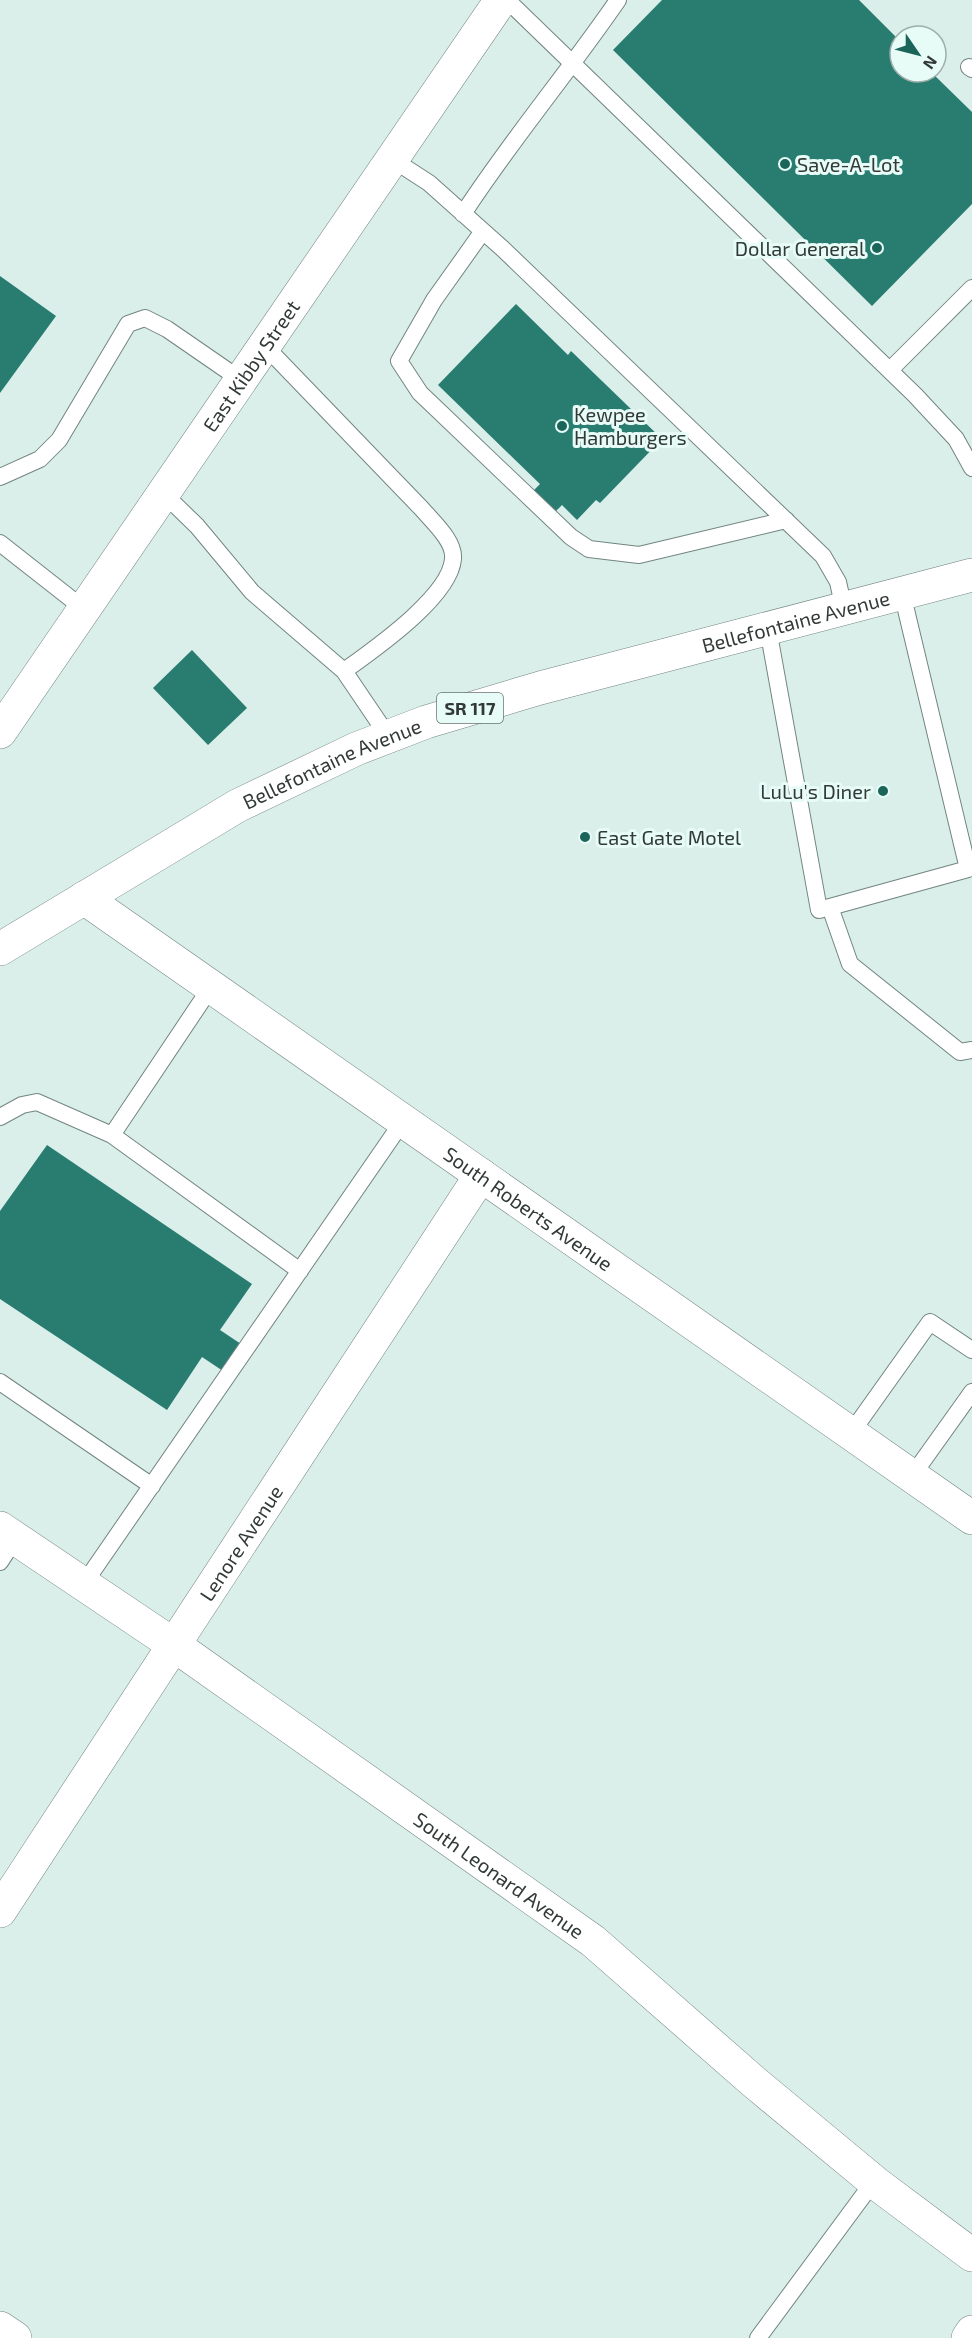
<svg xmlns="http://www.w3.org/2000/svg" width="972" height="2338" font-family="'Exo 2',sans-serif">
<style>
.building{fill:#287c70}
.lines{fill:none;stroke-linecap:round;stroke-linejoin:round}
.service-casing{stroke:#728581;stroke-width:18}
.minor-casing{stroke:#728581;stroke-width:34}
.tertiary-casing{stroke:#728581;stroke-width:34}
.primary-casing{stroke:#728581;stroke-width:34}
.service{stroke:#fff;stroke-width:16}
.minor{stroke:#fff;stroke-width:33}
.tertiary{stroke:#fff;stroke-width:33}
.primary{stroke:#fff;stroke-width:33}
.poi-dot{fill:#1a6459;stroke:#e7fbf7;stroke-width:2}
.labels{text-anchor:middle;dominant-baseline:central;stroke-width:6;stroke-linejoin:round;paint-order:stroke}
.shield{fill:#e7fbf7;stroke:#687471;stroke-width:1.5}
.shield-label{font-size:18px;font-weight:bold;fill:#323a38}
.poi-label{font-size:20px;fill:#323a38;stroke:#e7fbf7;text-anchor:start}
.street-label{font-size:20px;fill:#323a38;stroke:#e7fbf7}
</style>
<rect width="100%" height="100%" fill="#daeeea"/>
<!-- building -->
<path class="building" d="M662,0H859L900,41V72H931L972,112V204L872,306L613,50Z
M0,276L56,316L0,393Z
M516,304L568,355L571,351L662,439L600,503L596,500L577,520L562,505L555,512L533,491L540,484L438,385Z
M192,650L247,708L208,745L153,688Z
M47,1145L252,1284L220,1330L244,1346L226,1373L202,1357L167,1410L0,1299V1211Z"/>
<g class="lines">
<!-- service casing -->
<g class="service-casing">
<path id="service" d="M507,0L915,395L956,439L972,468
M969,67L972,69
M392,159L429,183L503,249L823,556L838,582L844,609
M463,214C511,140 568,73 618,0
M483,231L434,300L399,361L420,393L571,537L589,549L639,555L786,520
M264,345L422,509C432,521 455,541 453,559C450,597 373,650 344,671
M890,370L972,288
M0,477L40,459L59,440L128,324L145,318L167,329L241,380
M163,493L197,526L252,592L344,671L388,736
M0,543L84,609
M768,629L819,910L968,869L902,593
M830,907L850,964L960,1052L972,1050
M211,987L112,1135L300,1271
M0,1117L22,1105L37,1102L112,1135
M0,1382L152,1486
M851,1433L930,1322L972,1350
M912,1476L972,1392
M0,1562L15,1539
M83,1585L403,1121
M758,2338L874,2181"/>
</g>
<!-- minor casing -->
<g class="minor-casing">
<g id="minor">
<path id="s1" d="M84,898L972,1518"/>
<path id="s2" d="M0,1528L174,1645L593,1941L754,2082L877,2184L972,2255"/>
<path id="s3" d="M0,1911L481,1175"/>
<path d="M0,2328L15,2338"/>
<path d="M968,2338L972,2332"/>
</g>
</g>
<!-- tertiary casing -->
<g class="tertiary-casing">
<g id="tertiary">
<path id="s4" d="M0,732L501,0"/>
</g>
</g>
<!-- primary casing -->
<g class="primary-casing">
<g id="primary">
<path id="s5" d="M0,949L237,806L356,749L426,722L540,688L972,575"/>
</g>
</g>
<!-- service -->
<use href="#service" class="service"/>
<!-- minor -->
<use href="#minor" class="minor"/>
<!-- tertiary -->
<use href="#tertiary" class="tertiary"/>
<!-- primary -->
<use href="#primary" class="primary"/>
</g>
<!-- markers -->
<g class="poi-dot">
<circle cx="785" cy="164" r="6"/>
<circle cx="877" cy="248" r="6"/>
<circle cx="562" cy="426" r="6"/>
<circle cx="883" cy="791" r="6"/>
<circle cx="585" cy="837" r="6"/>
</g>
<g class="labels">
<!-- shield labels -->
<rect class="shield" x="437" y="693" width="66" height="30" rx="4.5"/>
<g class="shield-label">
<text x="470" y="708">SR 117</text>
</g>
<!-- poi labels -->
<g class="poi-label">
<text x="797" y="164">Save-A-Lot</text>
<text x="865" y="248" text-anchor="end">Dollar General</text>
<text x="574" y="414">Kewpee<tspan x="574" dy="23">Hamburgers</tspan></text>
<text x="871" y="791" text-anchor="end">LuLu's Diner</text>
<text x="597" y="837">East Gate Motel</text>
</g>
<!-- street labels -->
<g class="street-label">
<text stroke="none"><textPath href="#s4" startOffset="444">East Kibby Street</textPath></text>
<text stroke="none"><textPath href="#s5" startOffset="867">Bellefontaine Avenue</textPath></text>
<text stroke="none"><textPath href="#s5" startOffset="381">Bellefontaine Avenue</textPath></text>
<text stroke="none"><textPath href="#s1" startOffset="542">South Roberts Avenue</textPath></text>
<text stroke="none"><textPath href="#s3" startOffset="440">Lenore Avenue</textPath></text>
<text stroke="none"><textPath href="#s2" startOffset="608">South Leonard Avenue</textPath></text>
</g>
</g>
<!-- north arrow -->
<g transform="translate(918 54) rotate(125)"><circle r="28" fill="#e7fbf7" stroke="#9faeab" stroke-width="1.5"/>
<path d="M0-4.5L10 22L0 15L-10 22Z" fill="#1a6459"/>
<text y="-9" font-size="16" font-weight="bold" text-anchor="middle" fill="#323a38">N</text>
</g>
</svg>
